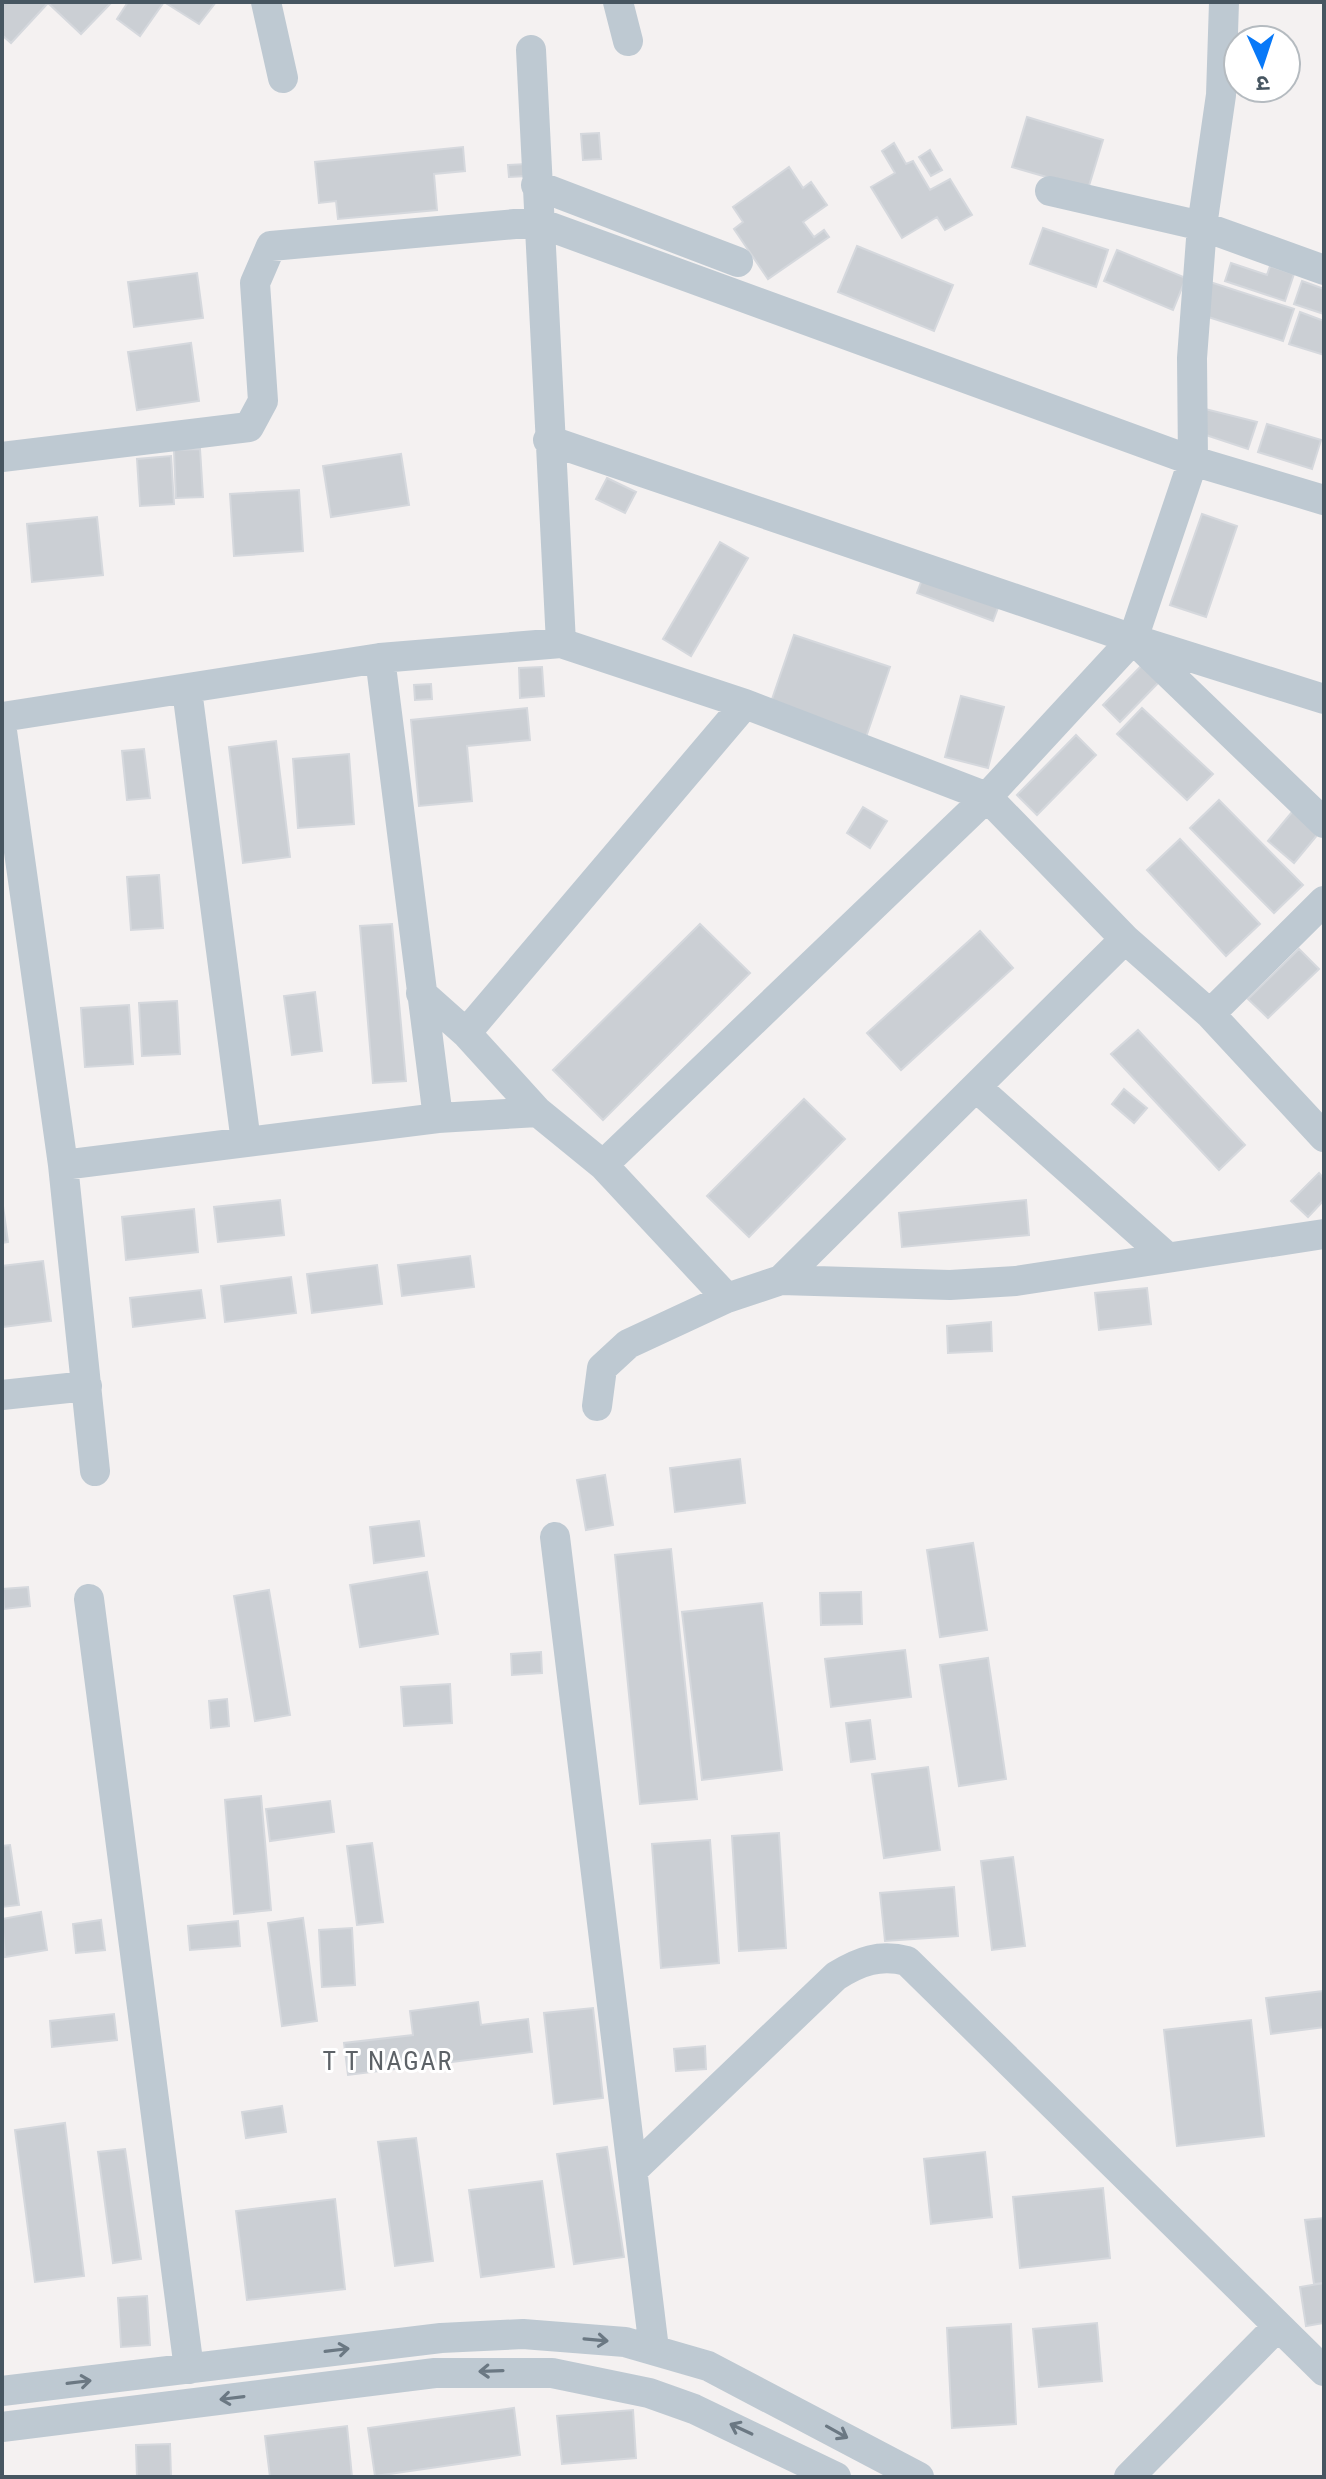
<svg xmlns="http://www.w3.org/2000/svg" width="1326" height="2479" font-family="'Roboto Condensed','Noto Sans Devanagari',sans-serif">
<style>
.building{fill:#cbcfd4;stroke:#d5d8dd;stroke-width:2}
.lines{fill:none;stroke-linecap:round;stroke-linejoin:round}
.minor{stroke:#bec9d2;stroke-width:30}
.oneway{stroke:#6b7883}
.labels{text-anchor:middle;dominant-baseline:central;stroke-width:6;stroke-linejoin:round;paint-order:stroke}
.neighbourhood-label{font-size:26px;letter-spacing:2px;fill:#5d6267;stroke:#fff}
</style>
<rect width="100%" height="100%" fill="#f4f1f1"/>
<!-- building -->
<path class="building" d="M2,2H112L81,34L48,3L11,43L2,35Z
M128,2H216L199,24L164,2L140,36L117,19Z
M1027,117L1103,140L1088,189L1012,167Z
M599,133L601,159L583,160L581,134Z
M894,143L906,164L913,161L930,190L950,179L972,215L945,230L937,217L902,238L871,187L895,173L882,151Z
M463,147L465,171L434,174L437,210L338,219L336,201L319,203L315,162Z
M930,150L942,170L931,176L919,157Z
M527,164V176L509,177L508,165Z
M789,167L803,188L811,182L827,205L803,222L814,237L824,230L829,237L768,279L734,229L743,222L733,207Z
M1043,228L1108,250L1096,287L1030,264Z
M857,246L953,285L934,331L838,292Z
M1117,250L1186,278L1173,310L1104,281Z
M1231,263L1267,275L1270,266L1294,274L1285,301L1225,281Z
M197,273L203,318L134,327L128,282Z
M1302,281L1324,289V314L1294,304Z
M1210,282L1294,309L1283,341L1199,314Z
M1300,312L1324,321V355L1289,344Z
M191,343L199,401L137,410L128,352Z
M1205,409L1257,422L1248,449L1197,432Z
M1267,424L1321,440L1312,469L1258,452Z
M200,449L203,497L176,498L174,450Z
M401,454L409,505L331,517L323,466Z
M171,456L174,504L140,506L137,459Z
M607,478L636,492L625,513L596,499Z
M299,490L303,551L234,556L230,494Z
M1202,514L1237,526L1206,617L1170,605Z
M97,517L103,575L32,582L27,524Z
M720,542L748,558L691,656L663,639Z
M926,569L1002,597L993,621L917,593Z
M794,635L890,667L866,737L770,705Z
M1146,661L1163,678L1120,722L1103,705Z
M542,667L544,696L520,698L519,668Z
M431,684L432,699L415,700L414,685Z
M961,696L1004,707L988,768L945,757Z
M527,708L530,740L467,746L472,801L419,806L411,720Z
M1142,708L1213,774L1187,800L1117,734Z
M1076,735L1096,755L1037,815L1017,795Z
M276,741L290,857L243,863L229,747Z
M144,749L150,798L127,800L122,751Z
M349,754L354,824L298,828L293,759Z
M1219,800L1303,885L1274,913L1190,828Z
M1297,806L1323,828L1294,863L1268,841Z
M863,807L887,821L870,848L847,833Z
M1180,839L1260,924L1226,956L1147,870Z
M159,875L163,928L131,930L127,877Z
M392,924L406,1081L373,1083L360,926Z
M700,924L750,973L603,1120L553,1070Z
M980,931L1013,968L901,1070L867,1033Z
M1299,949L1319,969L1268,1018L1248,999Z
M315,992L322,1051L292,1055L284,996Z
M177,1001L180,1054L142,1056L139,1003Z
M129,1005L133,1064L85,1067L81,1008Z
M1138,1030L1245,1145L1219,1170L1111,1054Z
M1124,1089L1147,1108L1134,1123L1112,1104Z
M804,1099L845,1139L749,1237L707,1196Z
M1319,1173L1324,1179V1200L1308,1217L1291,1201Z
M2,1199L8,1242L2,1243Z
M280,1200L284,1235L218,1242L214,1207Z
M1026,1200L1029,1235L902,1247L899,1213Z
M194,1209L198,1252L126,1260L122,1217Z
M470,1256L474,1287L402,1296L398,1265Z
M43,1261L51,1321L2,1327V1266Z
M377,1265L382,1304L312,1313L307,1274Z
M291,1277L296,1313L225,1322L221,1286Z
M1147,1288L1151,1324L1099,1330L1095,1293Z
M201,1290L205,1318L133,1327L130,1298Z
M991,1322L992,1351L948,1353L947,1326Z
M740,1459L745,1503L675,1512L670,1468Z
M605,1475L613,1525L586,1530L577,1480Z
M419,1521L424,1556L374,1563L370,1527Z
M973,1543L987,1630L940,1637L927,1550Z
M671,1549L697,1799L640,1804L615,1555Z
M427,1572L438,1634L360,1647L350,1585Z
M28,1587L30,1606L4,1609L3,1589Z
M269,1590L290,1715L255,1721L234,1596Z
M861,1592L862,1624L821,1625L820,1593Z
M762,1603L782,1770L702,1780L682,1612Z
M905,1650L911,1697L831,1707L825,1659Z
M541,1652L542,1673L512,1675L511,1654Z
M988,1658L1006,1779L959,1786L940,1665Z
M450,1684L452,1723L404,1726L401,1687Z
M227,1699L229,1726L211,1728L209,1701Z
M870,1720L875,1759L851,1762L846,1723Z
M928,1767L940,1850L884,1858L872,1774Z
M261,1796L271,1910L234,1914L225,1800Z
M330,1801L334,1832L270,1841L266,1809Z
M779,1833L786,1948L739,1951L732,1836Z
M710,1840L719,1963L661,1968L652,1844Z
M372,1843L383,1922L357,1925L347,1846Z
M10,1845L19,1905L2,1907V1846Z
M1013,1857L1025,1946L992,1950L981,1861Z
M954,1887L958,1936L885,1941L880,1893Z
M41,1912L47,1950L5,1957L2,1919Z
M303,1918L317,2021L282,2026L268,1923Z
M101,1920L105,1950L76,1953L73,1924Z
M238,1921L240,1946L190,1950L188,1926Z
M352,1928L355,1985L322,1987L319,1930Z
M1324,1991V2027L1271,2034L1266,1998Z
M478,2002L481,2025L528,2019L532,2052L348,2075L344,2043L413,2035L410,2011Z
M593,2008L603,2098L554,2104L544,2013Z
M114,2014L117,2040L52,2047L50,2021Z
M1251,2020L1264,2136L1177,2146L1164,2030Z
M705,2046L706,2069L676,2071L674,2049Z
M282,2106L286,2132L246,2138L242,2112Z
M65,2123L84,2276L35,2282L15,2130Z
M416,2138L433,2261L395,2266L378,2142Z
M607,2147L624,2257L574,2264L557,2154Z
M125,2149L141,2259L113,2263L98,2152Z
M985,2152L992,2217L931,2224L924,2159Z
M542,2181L554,2267L481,2277L469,2190Z
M1103,2188L1110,2258L1020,2268L1013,2197Z
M335,2199L345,2289L247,2300L236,2211Z
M1324,2218V2283L1314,2284L1305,2220Z
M1324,2283V2323L1306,2326L1300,2287Z
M147,2296L150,2345L121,2347L118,2298Z
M1097,2323L1102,2381L1039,2387L1033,2329Z
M1011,2324L1016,2424L952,2428L947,2328Z
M514,2408L520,2455L375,2476L368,2428Z
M633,2410L636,2458L562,2464L557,2416Z
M347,2426L352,2477H270L265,2436Z
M170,2444L171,2477H137L136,2445Z"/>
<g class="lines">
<!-- minor -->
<path class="minor" d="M266,2L283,78
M618,2L628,41
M531,50L561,643
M536,185L738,262
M1050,191L1202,226L1324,270
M548,440L1133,639L1324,699
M2,457L249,427L263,401L255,283L271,246L537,222L1193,461L1324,500
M1137,643L1324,823
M380,658L438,1118
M187,690L246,1142
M2,717L380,658L561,643L745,704L987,797L1125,939L1210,1014L1324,1137
M2,731L63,1165L95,1471
M421,993L466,1033L538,1112L603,1165L727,1298
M1210,1014L1324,901
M466,1033L745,704
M976,1087L1167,1257
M63,1165L438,1118L538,1112
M603,1165L987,797L1133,639L1193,461L1192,358L1202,226L1221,95L1224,2
M781,1280L1125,939
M2,1395L87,1386
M597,1406L602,1368L628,1344L727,1298L781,1280L950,1285L1016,1281L1324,1234
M555,1537L654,2349
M89,1599L189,2369
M634,2169L836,1976C860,1961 880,1954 907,1961L1324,2371
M2,2391L441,2338L523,2334L625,2342L708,2366L919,2477
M2,2427L435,2373H552L649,2393L694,2409L836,2477
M1129,2477L1278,2326"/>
</g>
<!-- one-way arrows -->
<defs><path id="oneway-shaft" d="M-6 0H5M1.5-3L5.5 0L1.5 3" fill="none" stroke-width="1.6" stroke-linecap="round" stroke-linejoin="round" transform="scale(2)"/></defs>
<g class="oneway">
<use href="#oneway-shaft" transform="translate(596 2340) rotate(5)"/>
<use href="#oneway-shaft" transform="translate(337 2350) rotate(-7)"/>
<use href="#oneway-shaft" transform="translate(491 2371) rotate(178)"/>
<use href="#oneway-shaft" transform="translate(79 2382) rotate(-7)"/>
<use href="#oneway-shaft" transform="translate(232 2398) rotate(173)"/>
<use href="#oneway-shaft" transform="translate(741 2429) rotate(-155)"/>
<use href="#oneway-shaft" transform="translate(837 2432) rotate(29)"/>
</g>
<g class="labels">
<!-- neighbourhood labels -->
<g class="neighbourhood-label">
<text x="388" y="2061">T T NAGAR</text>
</g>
</g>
<!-- border -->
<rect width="1326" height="2479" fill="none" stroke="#475661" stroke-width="8"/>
<!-- north arrow -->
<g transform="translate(1262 64) rotate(177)"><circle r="38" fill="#ffffff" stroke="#b5bbc0" stroke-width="2"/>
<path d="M0-6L14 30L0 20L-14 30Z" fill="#0879f8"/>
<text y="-12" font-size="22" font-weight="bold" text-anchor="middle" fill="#475661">उ</text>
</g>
</svg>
